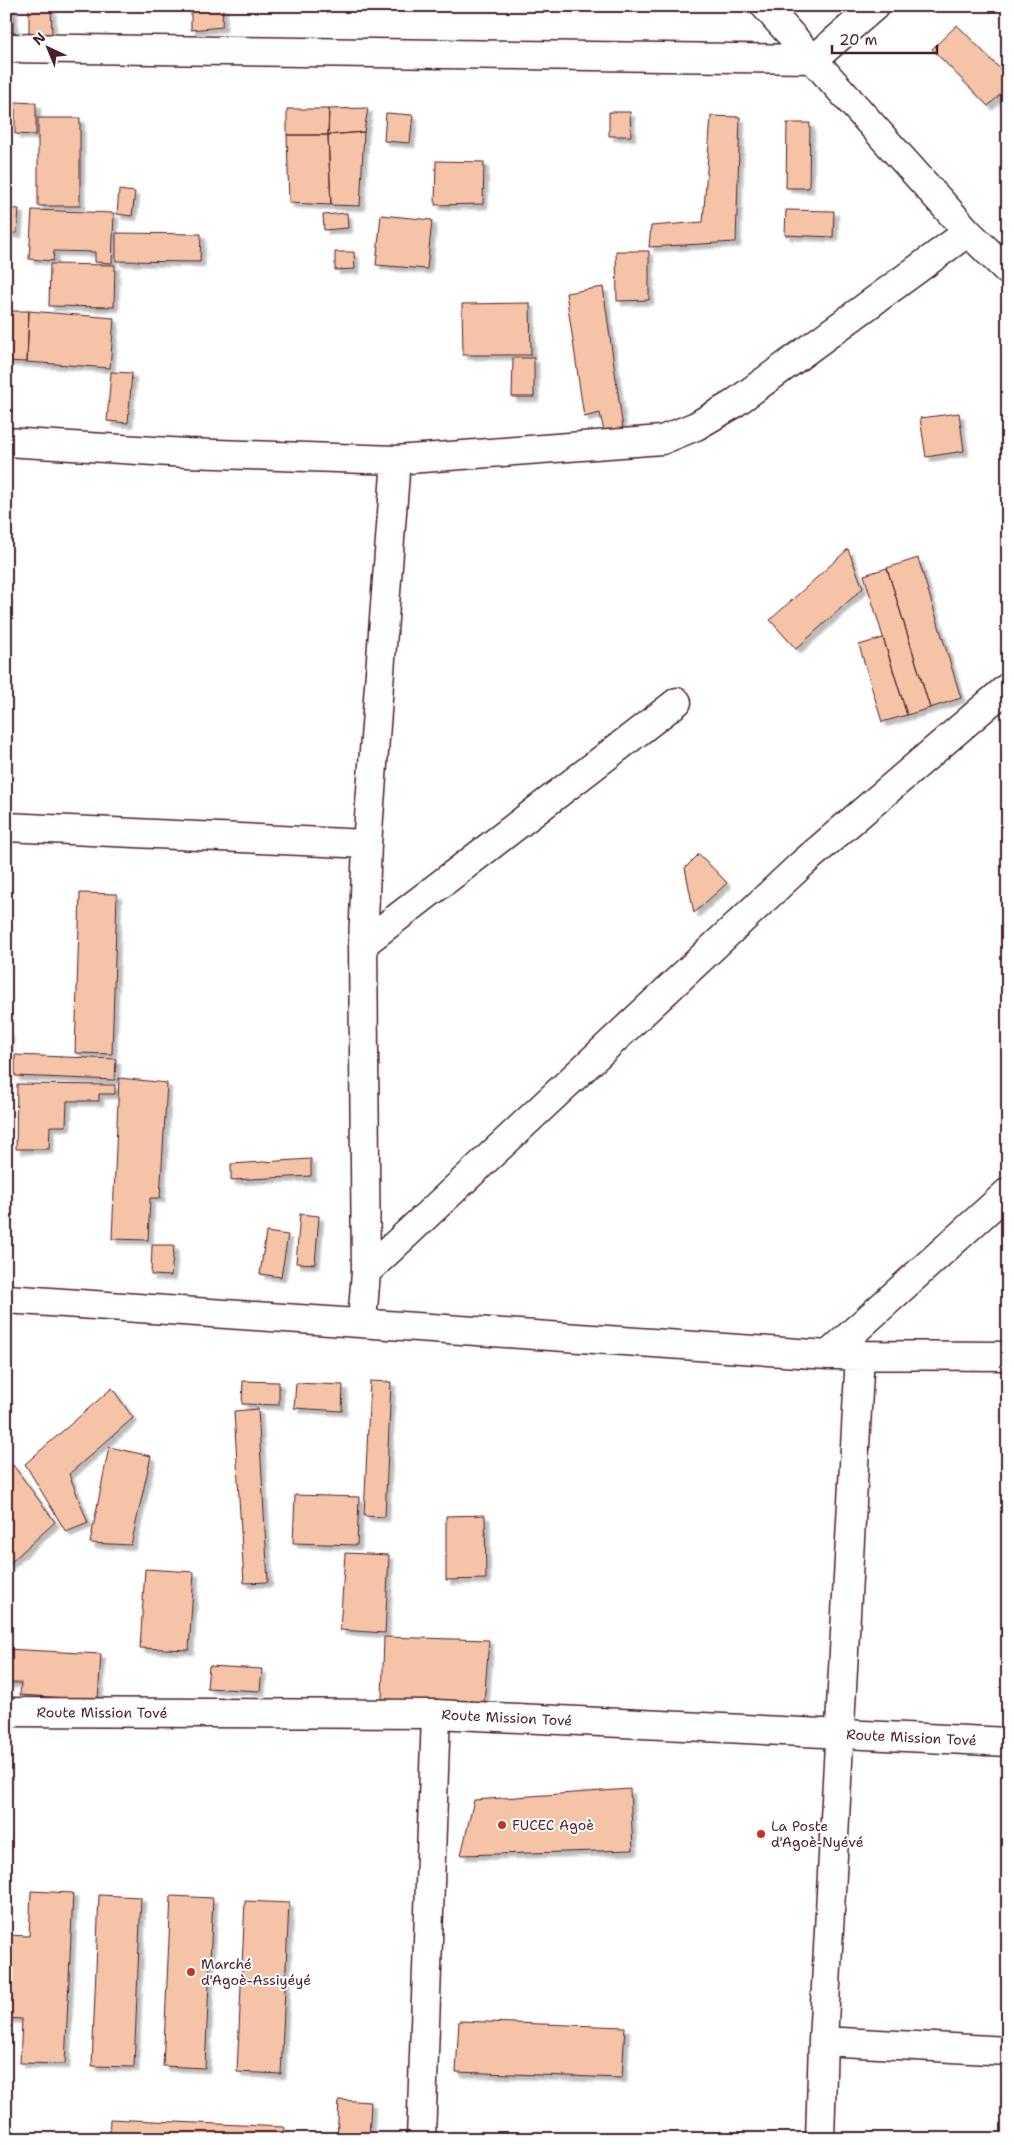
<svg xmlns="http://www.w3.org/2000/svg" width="1014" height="2145" font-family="'Shantell Sans',sans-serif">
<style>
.building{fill:#f5c4a6;stroke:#4a1f2b;filter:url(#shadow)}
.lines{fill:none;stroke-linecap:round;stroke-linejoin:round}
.minor-casing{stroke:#4a1f2b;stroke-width:31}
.tertiary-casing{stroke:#4a1f2b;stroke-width:31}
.minor{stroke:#fff;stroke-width:28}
.tertiary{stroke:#fff;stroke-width:28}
.poi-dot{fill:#c8321e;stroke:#fff;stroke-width:2}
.labels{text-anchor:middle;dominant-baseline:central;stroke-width:4;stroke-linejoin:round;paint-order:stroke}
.street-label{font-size:14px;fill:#4a1f2b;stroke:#fff}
.poi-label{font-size:14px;fill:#4a1f2b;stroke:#fff;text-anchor:start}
</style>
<defs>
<filter id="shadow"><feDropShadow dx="4.5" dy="4.5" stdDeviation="1" flood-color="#0004"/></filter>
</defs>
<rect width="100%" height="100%" fill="#fff"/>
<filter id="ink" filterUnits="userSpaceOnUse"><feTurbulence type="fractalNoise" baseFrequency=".02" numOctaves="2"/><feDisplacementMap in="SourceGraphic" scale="10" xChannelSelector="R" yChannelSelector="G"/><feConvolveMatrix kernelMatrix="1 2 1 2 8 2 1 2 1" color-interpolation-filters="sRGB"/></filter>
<g filter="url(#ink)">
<!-- building -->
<path class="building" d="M6,6H13V32H6Z
M29,6H51L52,36L29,38Z
M191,6H223L222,27L191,30Z
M957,25L1008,77V87L988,106L932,49Z
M15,102L36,103V135L15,134Z
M368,108L364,132L328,135L329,109Z
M287,109H329L328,135H287Z
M609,112H630L631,136H609Z
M386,113L413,115L410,143L384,141Z
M711,116L740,117L736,242L649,247L651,226L703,222Z
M38,118H80V206H38Z
M787,123H810L809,188H786Z
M364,132L360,206L331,205L328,135Z
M287,135H328L331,205L289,203Z
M436,161L484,162L483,204L435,205Z
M119,190L135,192L132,216L117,214Z
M6,208L19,209L17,233H6Z
M32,210L114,213L112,263L95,262V252L54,251L53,261L29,259Z
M786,210L834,211L833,237L785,235Z
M347,213L348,228L324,230L323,215Z
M381,215L432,220L427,269L376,265Z
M116,233L201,234L200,262L116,261Z
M616,251H649V300L617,301Z
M335,252H354L355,269L335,270Z
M50,264L115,265L114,307L49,306Z
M603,287L623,429L604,432L600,413L584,417L566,293Z
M530,303L531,355H463L462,304Z
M6,311H29L27,362L6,361Z
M29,311L114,318L110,368L27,362Z
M513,358H534V397H512Z
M111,372L132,373L128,423L107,421Z
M959,413L964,451L926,457L920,418Z
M848,549L863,588L796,649L770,620Z
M918,558L961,698L930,708L887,568Z
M887,568L930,708L907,715L864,575Z
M883,638L907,715L882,722L859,645Z
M699,854L727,883L694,913L685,868Z
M80,893L117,894L112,1054L75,1053Z
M6,1031L9,1032L8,1073H6Z
M15,1055L116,1059L115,1080L15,1076Z
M119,1078L167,1083L160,1198H150L148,1240L112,1239Z
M17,1084L115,1085V1094H99V1101H67L66,1126H50L49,1149H16Z
M311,1159V1176L231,1180V1164Z
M300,1214L319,1216L315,1264L296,1263Z
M266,1232L288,1235L281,1277L260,1274Z
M152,1245H174L171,1276L151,1275Z
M243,1381L279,1382V1405L242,1404Z
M370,1381L391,1382L385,1517L364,1516Z
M296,1383L343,1385L342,1411L294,1408Z
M112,1388L133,1418L69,1474L88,1523L66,1532L25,1464Z
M258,1409L268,1582L244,1583L234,1411Z
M109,1447L151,1456L131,1545L90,1543Z
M13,1465L55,1522L8,1565L6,1562V1471Z
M295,1495L359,1497L357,1545L293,1543Z
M485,1515L486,1579L446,1580V1516Z
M345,1553L389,1555L385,1633L340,1630Z
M145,1569L194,1572L189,1650L140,1648Z
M384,1637L489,1640L484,1703L382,1699Z
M6,1649L101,1654L98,1700L20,1695L21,1683H6Z
M209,1666L262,1669L260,1691L207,1688Z
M630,1789L633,1850L461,1855L474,1800Z
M31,1891L73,1893L65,2064L20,2063L22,2019L6,2018V1935L29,1936Z
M99,1895L141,1897L134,2067L92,2066Z
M171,1896L213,1898L205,2068L163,2066Z
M245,1901L289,1903L281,2074L237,2072Z
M459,2021L625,2027L622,2078L456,2072Z
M339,2100L371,2102L369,2139H337Z
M110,2119L284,2127L283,2139H109Z"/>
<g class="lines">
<!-- minor casing -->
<g class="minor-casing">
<path id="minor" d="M765,6L968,232L1008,271
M6,48L814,59L875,6
M6,442L187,453L396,460L662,440L696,426L732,405L968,232
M6,827L367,844
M363,944L677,702
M366,1272L803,863L1008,687
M6,1299L828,1355L1008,1356
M362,1322L366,1272L363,944L367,844L396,460
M828,1355L1008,1192
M823,2041L1008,2051
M421,2139L436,1714
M820,2139L823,2041L860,1354"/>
</g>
<!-- tertiary casing -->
<g class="tertiary-casing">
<g id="tertiary">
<path id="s1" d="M6,1712L436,1714L1008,1742"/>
</g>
</g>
<!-- minor -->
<use href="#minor" class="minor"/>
<!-- tertiary -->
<use href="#tertiary" class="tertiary"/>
</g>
</g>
<!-- markers -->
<g class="poi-dot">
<circle cx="502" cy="1825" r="5"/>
<circle cx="761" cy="1834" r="5"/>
<circle cx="191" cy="1972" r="5"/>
</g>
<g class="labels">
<!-- street labels -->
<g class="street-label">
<text stroke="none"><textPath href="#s1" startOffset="96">Route Mission Tové</textPath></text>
<text stroke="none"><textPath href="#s1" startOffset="501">Route Mission Tové</textPath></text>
<text stroke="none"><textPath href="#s1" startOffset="906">Route Mission Tové</textPath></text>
</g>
<!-- poi labels -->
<g class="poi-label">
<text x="512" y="1825">FUCEC Agoè</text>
<text x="771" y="1826">La Poste<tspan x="771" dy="16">d'Agoè-Nyévé</tspan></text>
<text x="201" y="1964">Marché<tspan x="201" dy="16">d'Agoè-Assiyéyé</tspan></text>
</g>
</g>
<!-- margin -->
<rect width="1014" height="2145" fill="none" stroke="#fff" stroke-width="25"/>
<rect x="12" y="12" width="989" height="2120" fill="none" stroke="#4a1f2b" stroke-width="2" filter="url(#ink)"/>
<!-- north arrow -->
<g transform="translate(48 48) rotate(316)" stroke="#ffffff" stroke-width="4" paint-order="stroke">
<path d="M0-4L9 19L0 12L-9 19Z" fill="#4a1f2b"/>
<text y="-8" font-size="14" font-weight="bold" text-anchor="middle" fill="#4a1f2b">N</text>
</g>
<!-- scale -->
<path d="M832 45v8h105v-8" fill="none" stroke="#4a1f2b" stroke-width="2.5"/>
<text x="839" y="45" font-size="15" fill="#4a1f2b" stroke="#ffffff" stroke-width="4" paint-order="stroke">20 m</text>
</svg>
